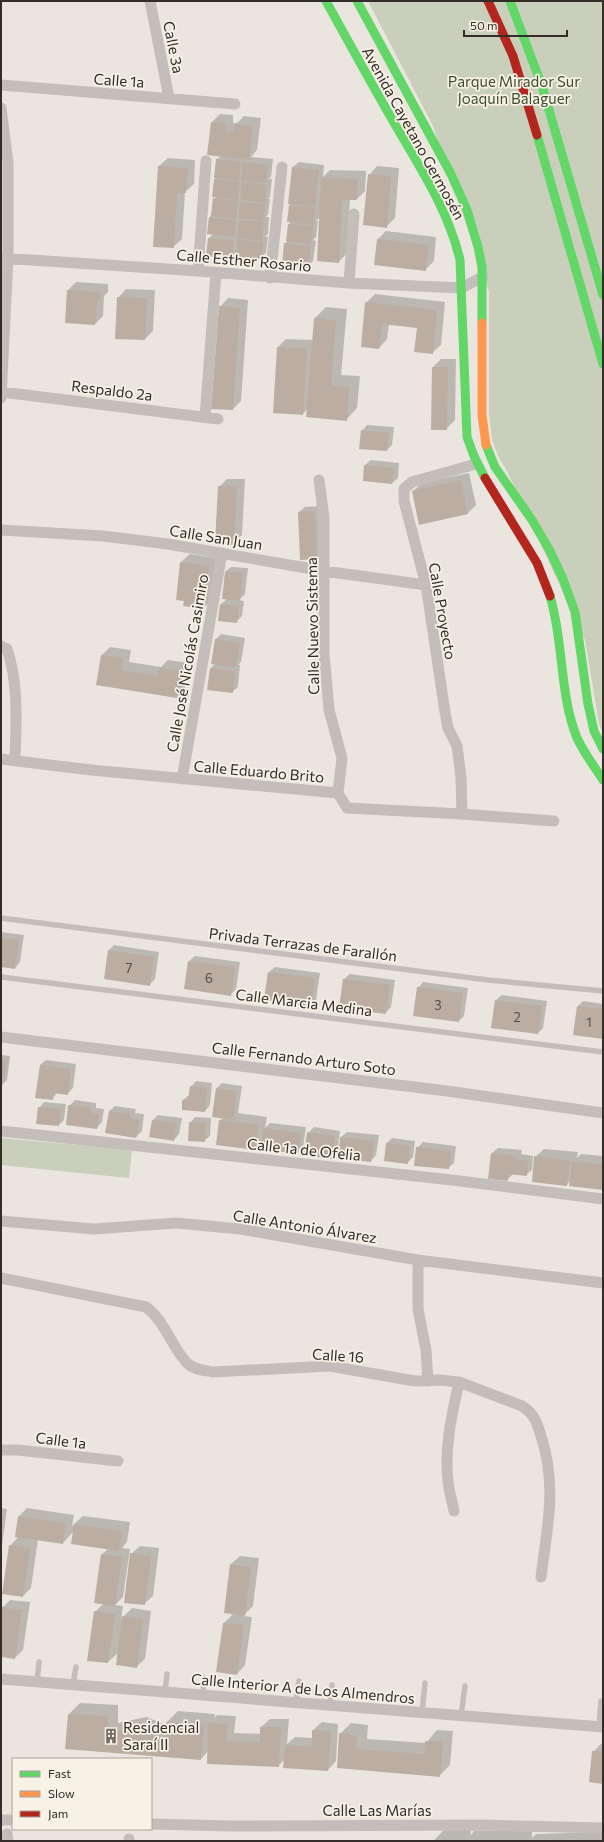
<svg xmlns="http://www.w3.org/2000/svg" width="604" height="1842" font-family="Commissioner,sans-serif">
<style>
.green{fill:#c9cfba}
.shadow{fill:#0003}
.building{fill:#bcada2}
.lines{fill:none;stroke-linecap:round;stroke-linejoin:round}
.lane{stroke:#c3beb9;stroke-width:5.5}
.street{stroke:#c3beb9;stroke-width:11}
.fast{stroke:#63d668;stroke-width:9}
.slow{stroke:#ff974d;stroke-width:9}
.jam{stroke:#b3261e;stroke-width:9}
.labels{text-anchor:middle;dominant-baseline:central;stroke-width:3.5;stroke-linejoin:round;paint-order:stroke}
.number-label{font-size:13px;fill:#554c46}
.street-label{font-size:15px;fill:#332c27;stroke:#f7f1e6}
.park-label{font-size:15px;fill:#3f4f2d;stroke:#f7f1e6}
.poi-label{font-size:15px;fill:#332c27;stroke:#f7f1e6;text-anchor:start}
</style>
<rect width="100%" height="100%" fill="#eae6df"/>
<!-- green -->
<path class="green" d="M368,1H603V733L599,724L585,640L508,473L498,456L492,440L489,414V292L433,126Z
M1,1138L132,1150L129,1178L1,1165Z"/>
<!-- shadow -->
<path class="shadow" d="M220,114L233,115V123H237L244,116L261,118L257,150L251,157L273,159L271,177L268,179H272L270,197L268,199H270L268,214L266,217H269L268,234L265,236L268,237L266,253L261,258L237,252L232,258L207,255L209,238L214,233L210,217L212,214L214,199L217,197L215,179L217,177V159L221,156L212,122Z
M168,158L195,160L194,184L185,192L182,239L173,247L159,166Z
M299,162L324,165L323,177L330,170L366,171L365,191L357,199H350L347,253L339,262L320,217L316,221H318L316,237L313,240L316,241L313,261L308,267L285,244L288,240L289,224L291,222L290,205L292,203L293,167Z
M377,166L399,168L395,218L386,227L369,175Z
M386,231L436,237L434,261L425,270L378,239Z
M76,282L108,284V292L104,296L103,316L95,324L66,322L68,290Z
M126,289L155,290L153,331L145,339L118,298Z
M375,294L445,302L441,345L432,353L418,327L389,324L387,339L379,348L366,303Z
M228,298L248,300L241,401L233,409L220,307Z
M326,307L347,309L341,375L360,376L357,408L346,420L307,409L303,414L278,347L286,339L313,340L315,318Z
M441,359H456L455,420L446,429L433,367Z
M367,425L394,427L392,445L387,450L362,431Z
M371,460L399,463L398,478L392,483L364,480L365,465Z
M469,473L476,505L468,513L413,491L422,483Z
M227,479H245L242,535L233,543L219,487Z
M320,506L322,553L317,558L299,512L305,507Z
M190,554L217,558L212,599L204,608L185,600L181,562Z
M231,567L248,568L245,594L239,600L244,601L242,616L236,622L221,604L227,599L225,572Z
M221,634L245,638L241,662L238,665H240L238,687L232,692L211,668L215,664L216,639Z
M110,647L131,650L129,662L161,667L168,660L189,663L185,688L177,697L97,684L102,655Z
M1,932L24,935L20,962L15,968L1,966Z
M114,945L159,952L155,979L150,984L108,951Z
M195,956L240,962L236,989L230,995L189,961Z
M275,967L320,973L316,1000L311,1005L269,972Z
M350,974L395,980L391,1007L385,1013L344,979Z
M423,982L468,988L464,1016L459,1021L418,988Z
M502,995L547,1001L543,1028L538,1033L493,1027L496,1000Z
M583,1001L603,1004V1038L578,1006Z
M1,1055L10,1056L7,1080L1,1086Z
M46,1060L76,1064L73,1088L67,1094L58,1092L52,1099L40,1065Z
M196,1081L212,1083L210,1105L205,1111L183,1100L189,1095L191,1087Z
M222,1083L242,1086L238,1113L267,1117L265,1128L270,1123L306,1127L303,1148L297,1153L262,1142L255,1149L220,1120L223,1118L217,1088Z
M75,1100L96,1103V1108L104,1109L102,1122L97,1128L69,1106Z
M44,1102L66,1104L64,1120L59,1125L39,1108Z
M115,1106L136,1109L135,1113L144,1114L142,1131L136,1137L109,1111Z
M158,1115L182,1118L179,1134L174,1140L153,1120Z
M195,1117L211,1118L210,1136L204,1141L190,1123Z
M314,1127L340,1131L337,1153L332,1158L308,1133Z
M347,1132L379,1135L376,1155L371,1161L339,1157L341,1137Z
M392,1138L415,1141L413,1157L407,1163L387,1143Z
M423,1142L456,1146L454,1163L448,1168L417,1148Z
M498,1148L522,1150L521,1154L533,1156L532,1170L526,1175L513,1174L507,1180L489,1178L492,1153Z
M544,1149L578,1152L577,1158L581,1154L603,1156V1189L571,1180L566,1185L535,1157Z
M1,1508L7,1509L1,1552Z
M27,1508L74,1515L72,1526L83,1516L130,1522L127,1542L122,1548L130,1549L123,1597L115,1605L123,1606L121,1619L132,1608L151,1611L145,1659L136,1667L119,1652L108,1662L95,1612L104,1603L102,1554L108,1549L73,1532L63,1543L38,1539L31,1588L23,1596L10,1546L19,1536V1516Z
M140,1546L159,1548L153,1596L144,1604L131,1554Z
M240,1556L259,1558L253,1606L243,1616L252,1617L245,1665L237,1674L224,1623L234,1613L231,1564Z
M10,1600L30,1602L23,1650L15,1658L1,1656L2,1608Z
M80,1703L118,1705V1723L146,1717L167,1725V1722L178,1711L215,1714L214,1718L217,1715L236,1716L234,1733L261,1734V1727L270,1719H289L287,1744L295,1737L313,1738V1730L322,1722L338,1724L336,1761L328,1770L285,1759L278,1766L208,1751L201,1759L66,1748L69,1714Z
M351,1723L368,1725L367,1739L426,1743L437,1730L453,1731L450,1765L439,1776L338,1767L340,1734Z
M603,1742V1783L593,1752Z
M470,1828L471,1835L474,1831L532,1830V1838L536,1834L603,1832V1841H433L445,1829Z"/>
<!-- building -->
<path class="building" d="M211,122L226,123L225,131L234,132L235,124L253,126L249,160L207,155Z
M216,159L241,162L239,181L214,178Z
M243,162L268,165L266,183L241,181Z
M158,166L188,168L186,193H177L174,248L153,247Z
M292,167L319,170L317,188L306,187L317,189L315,207L288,204Z
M368,174L391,176L387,228L363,225Z
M321,178L358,179L357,200H342L339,263L317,261Z
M214,179L240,182L238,200L212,197Z
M242,182L267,185L265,203L240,200Z
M213,198L238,201L236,219L211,216Z
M240,202L265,204L263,221L239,218Z
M289,205L315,208L313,225L287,222Z
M209,217L236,220L234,237L207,234Z
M239,220L264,222L262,241L237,238Z
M288,224L313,226L311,244L286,241Z
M208,238L234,240L232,259L206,256Z
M238,239L263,242L261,259L236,257Z
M377,239L429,245L426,271L374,265Z
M284,243L311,246L308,268L282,265Z
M67,290L101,292L100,301H97L95,325L65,323Z
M117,297L147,298L145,340L115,339Z
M365,302L437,310L433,354L414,352L417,328L382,324L379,349L361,347Z
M219,306L240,308L233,410L211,409Z
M314,318L336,320L331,386L349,387L347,421L306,417Z
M277,347L307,348L303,415L273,413Z
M432,367H448L447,430H431Z
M361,430L389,433L387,451L359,449Z
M364,465L394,468L392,484L363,481Z
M461,480L468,514L419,525L412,491Z
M218,486L237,487L234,545L215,543Z
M315,511L317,559L300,560L298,512Z
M180,562L209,566L204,609L183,606L184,601L176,600Z
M225,572L243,573L240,601L222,599Z
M220,604L239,606L237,623L218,621Z
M215,639L240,643L236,668L211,664Z
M101,655L123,658L121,670L158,676L159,668L182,671L177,698L96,685Z
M210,668L235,671L233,693L207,690Z
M1,938L19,940L15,969L1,967Z
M108,950L154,957L150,986L104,979Z
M188,961L235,967L231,996L184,989Z
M268,972L315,978L311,1007L264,1000Z
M343,979L390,985L386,1014L339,1008Z
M417,987L463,993L459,1022L413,1016Z
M495,1000L542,1006L538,1034L491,1028Z
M577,1006L603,1009V1039L573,1035Z
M1,1061H6L2,1086H1Z
M40,1065L71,1069L68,1095L54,1093L53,1100L35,1098Z
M190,1086L207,1088L205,1112L182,1110V1100H188Z
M216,1088L237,1091L233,1120L212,1117Z
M68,1105L91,1108V1113L99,1114L97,1129L66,1125Z
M38,1107L61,1109L59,1126L36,1124Z
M109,1111L131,1114L130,1118L139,1120L136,1138L105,1133Z
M152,1120L177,1123L174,1141L149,1137Z
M219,1120L259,1125L256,1150L216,1145Z
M189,1122L206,1123L205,1142L188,1141Z
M264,1128L301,1133L298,1154L260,1149Z
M307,1132L335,1136L332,1159L304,1155Z
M340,1137L374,1141L371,1162L338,1158Z
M386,1143L410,1146L408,1164L384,1161Z
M416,1147L451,1151L449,1169L414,1166Z
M491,1153L517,1156L516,1159L528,1161L527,1176L508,1174V1181L488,1179Z
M534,1156L570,1161L567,1186L532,1182Z
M572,1161L603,1165V1190L569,1186Z
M18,1516L66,1523L63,1544L15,1537Z
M74,1524L122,1531L119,1551L71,1544Z
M9,1545L30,1548L23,1597L2,1594Z
M130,1553L151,1556L145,1605L124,1603Z
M101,1554L122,1557L115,1606L94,1603Z
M230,1564L251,1567L245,1616L224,1613Z
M1,1607L22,1610L15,1659L1,1657Z
M94,1611L115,1614L108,1663L87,1661Z
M122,1616L143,1619L137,1668L116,1665Z
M223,1623L244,1625L237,1675L216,1672Z
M68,1714L108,1716V1733L135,1728L165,1739L166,1722L204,1725L201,1760L65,1749Z
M208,1723L228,1724L226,1741L260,1742V1727H281L279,1767L207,1764Z
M312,1730L331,1732L328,1771L283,1768L285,1745L312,1747Z
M339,1733L357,1736L356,1749L424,1754L425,1741H443L440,1777L337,1768Z
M592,1751L603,1752V1784L589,1782Z"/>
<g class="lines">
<!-- lane -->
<path class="lane" d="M1,918L488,980L603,991
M1,977L603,1052
M37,1682L39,1662
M73,1684L76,1667
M165,1692L167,1674
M203,1695L204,1678
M296,1702L299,1681
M330,1705L332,1685
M422,1713L425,1683
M461,1716L465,1686
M599,1727L601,1701"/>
<!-- street -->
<path class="street" d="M150,1L169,98
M1,85L235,104
M1,108L8,163V258L1,398
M1,258L198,271L349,283L461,288L483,277
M198,271L206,161
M270,278L282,167
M349,283L354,214
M2,392L218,419
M205,417L216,273
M319,480L324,518V655L327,686L329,710L342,758L338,793
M1,530L103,536L168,544L324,571L426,585
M1,646L7,649C19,684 16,724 15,760
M1,759L91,770L338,793
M182,779L222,553
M338,793L347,808L462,814L554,821
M462,814L461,777L457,746L448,728L445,712L426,585L404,501V489L412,482L476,464
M1,1037L447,1091L603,1113
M1,1131L452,1180L603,1199
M1,1221L94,1229L176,1223L240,1229L418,1260L603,1283
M418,1260V1309L426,1350L428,1381
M1,1278L146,1307C165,1321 171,1346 187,1363C194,1370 204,1370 213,1372L330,1366L403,1379L416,1381L440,1380L459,1382L522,1406C536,1415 537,1424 542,1439C557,1489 547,1527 541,1577
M1,1450H18L118,1461
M454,1511C452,1501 449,1491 448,1481C444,1448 452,1414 459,1382
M1,1679L603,1727
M1,1820H13
M151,1824L231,1826L481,1825L603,1828
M7,1834L8,1841
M129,1839V1841"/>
<!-- fast -->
<path class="fast" d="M326,1C348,41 370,81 393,121C419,166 448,209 460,260L467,437L474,456L485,478
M357,1L451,174L467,210L478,247L482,267V323
M510,1L542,86L603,295
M537,135L603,364
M486,445L495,467L532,520L550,551L563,579L575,612L588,704L594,731L603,749
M550,596C564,642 559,693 577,738C584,753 594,766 603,780"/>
<!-- slow -->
<path class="slow" d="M482,323V415L486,445"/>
<!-- jam -->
<path class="jam" d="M488,1L513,56L537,135
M485,478L537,563L550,596"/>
</g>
<!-- icons -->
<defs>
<g id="building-bare" transform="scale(1.2)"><path d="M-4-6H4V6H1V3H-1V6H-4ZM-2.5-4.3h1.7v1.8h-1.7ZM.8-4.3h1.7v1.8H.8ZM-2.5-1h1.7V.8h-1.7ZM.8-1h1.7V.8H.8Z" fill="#736d67" stroke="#f7f1e6" stroke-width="2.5" paint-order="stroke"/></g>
</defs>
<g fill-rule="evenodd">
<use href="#building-bare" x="111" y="1736"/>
</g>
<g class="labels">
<!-- number labels -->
<g class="number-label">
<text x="129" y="968">7</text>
<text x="209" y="978">6</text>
<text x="438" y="1005">3</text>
<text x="517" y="1017">2</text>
<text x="589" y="1022">1</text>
</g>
<!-- street labels -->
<g class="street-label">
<text transform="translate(174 47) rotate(79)">Calle 3a</text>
<text transform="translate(119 80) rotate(4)">Calle 1a</text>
<text transform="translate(414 133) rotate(61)">Avenida Cayetano Germosén</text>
<text transform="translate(244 260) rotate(5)">Calle Esther Rosario</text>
<text transform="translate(112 390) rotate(7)">Respaldo 2a</text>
<text transform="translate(216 537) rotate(9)">Calle San Juan</text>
<text transform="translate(443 611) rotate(80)">Calle Proyecto</text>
<text transform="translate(312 626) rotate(-91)">Calle Nuevo Sistema</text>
<text transform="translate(187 663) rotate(-80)">Calle José Nicolás Casimiro</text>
<text transform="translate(259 771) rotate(5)">Calle Eduardo Brito</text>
<text transform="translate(303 944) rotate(7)">Privada Terrazas de Farallón</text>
<text transform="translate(304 1002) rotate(7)">Calle Marcia Medina</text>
<text transform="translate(304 1058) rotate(7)">Calle Fernando Arturo Soto</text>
<text transform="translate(304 1149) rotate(6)">Calle 1a de Ofelia</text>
<text transform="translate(305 1226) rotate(9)">Calle Antonio Álvarez</text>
<text transform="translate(338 1355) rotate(4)">Calle 16</text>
<text transform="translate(61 1440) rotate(7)">Calle 1a</text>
<text transform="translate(303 1688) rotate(5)">Calle Interior A de Los Almendros</text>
<text x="377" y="1810">Calle Las Marías</text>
</g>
<!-- park labels -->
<g class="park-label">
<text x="514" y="81">Parque Mirador Sur<tspan x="514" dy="17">Joaquín Balaguer</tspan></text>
</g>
<!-- poi labels -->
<g class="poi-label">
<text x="123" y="1727">Residencial<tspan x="123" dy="17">Saraí II</tspan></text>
</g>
</g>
<!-- border -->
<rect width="604" height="1842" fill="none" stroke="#332c27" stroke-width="4"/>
<!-- legend -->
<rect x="12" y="1758" width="140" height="72" fill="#f7f1e6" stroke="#a9a29a"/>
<rect x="20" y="1771" width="20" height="6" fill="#63d668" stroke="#a9a29a"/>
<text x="48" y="1778" font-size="12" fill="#332c27">Fast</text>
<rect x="20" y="1791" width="20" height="6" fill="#ff974d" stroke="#a9a29a"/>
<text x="48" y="1798" font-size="12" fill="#332c27">Slow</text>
<rect x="20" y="1811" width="20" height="6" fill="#b3261e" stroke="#a9a29a"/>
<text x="48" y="1818" font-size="12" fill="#332c27">Jam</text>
<!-- scale -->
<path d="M464 30v6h103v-6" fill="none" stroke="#332c27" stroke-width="2"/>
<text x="470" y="30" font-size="12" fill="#332c27" stroke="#f7f1e6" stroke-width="3" paint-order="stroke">50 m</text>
</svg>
